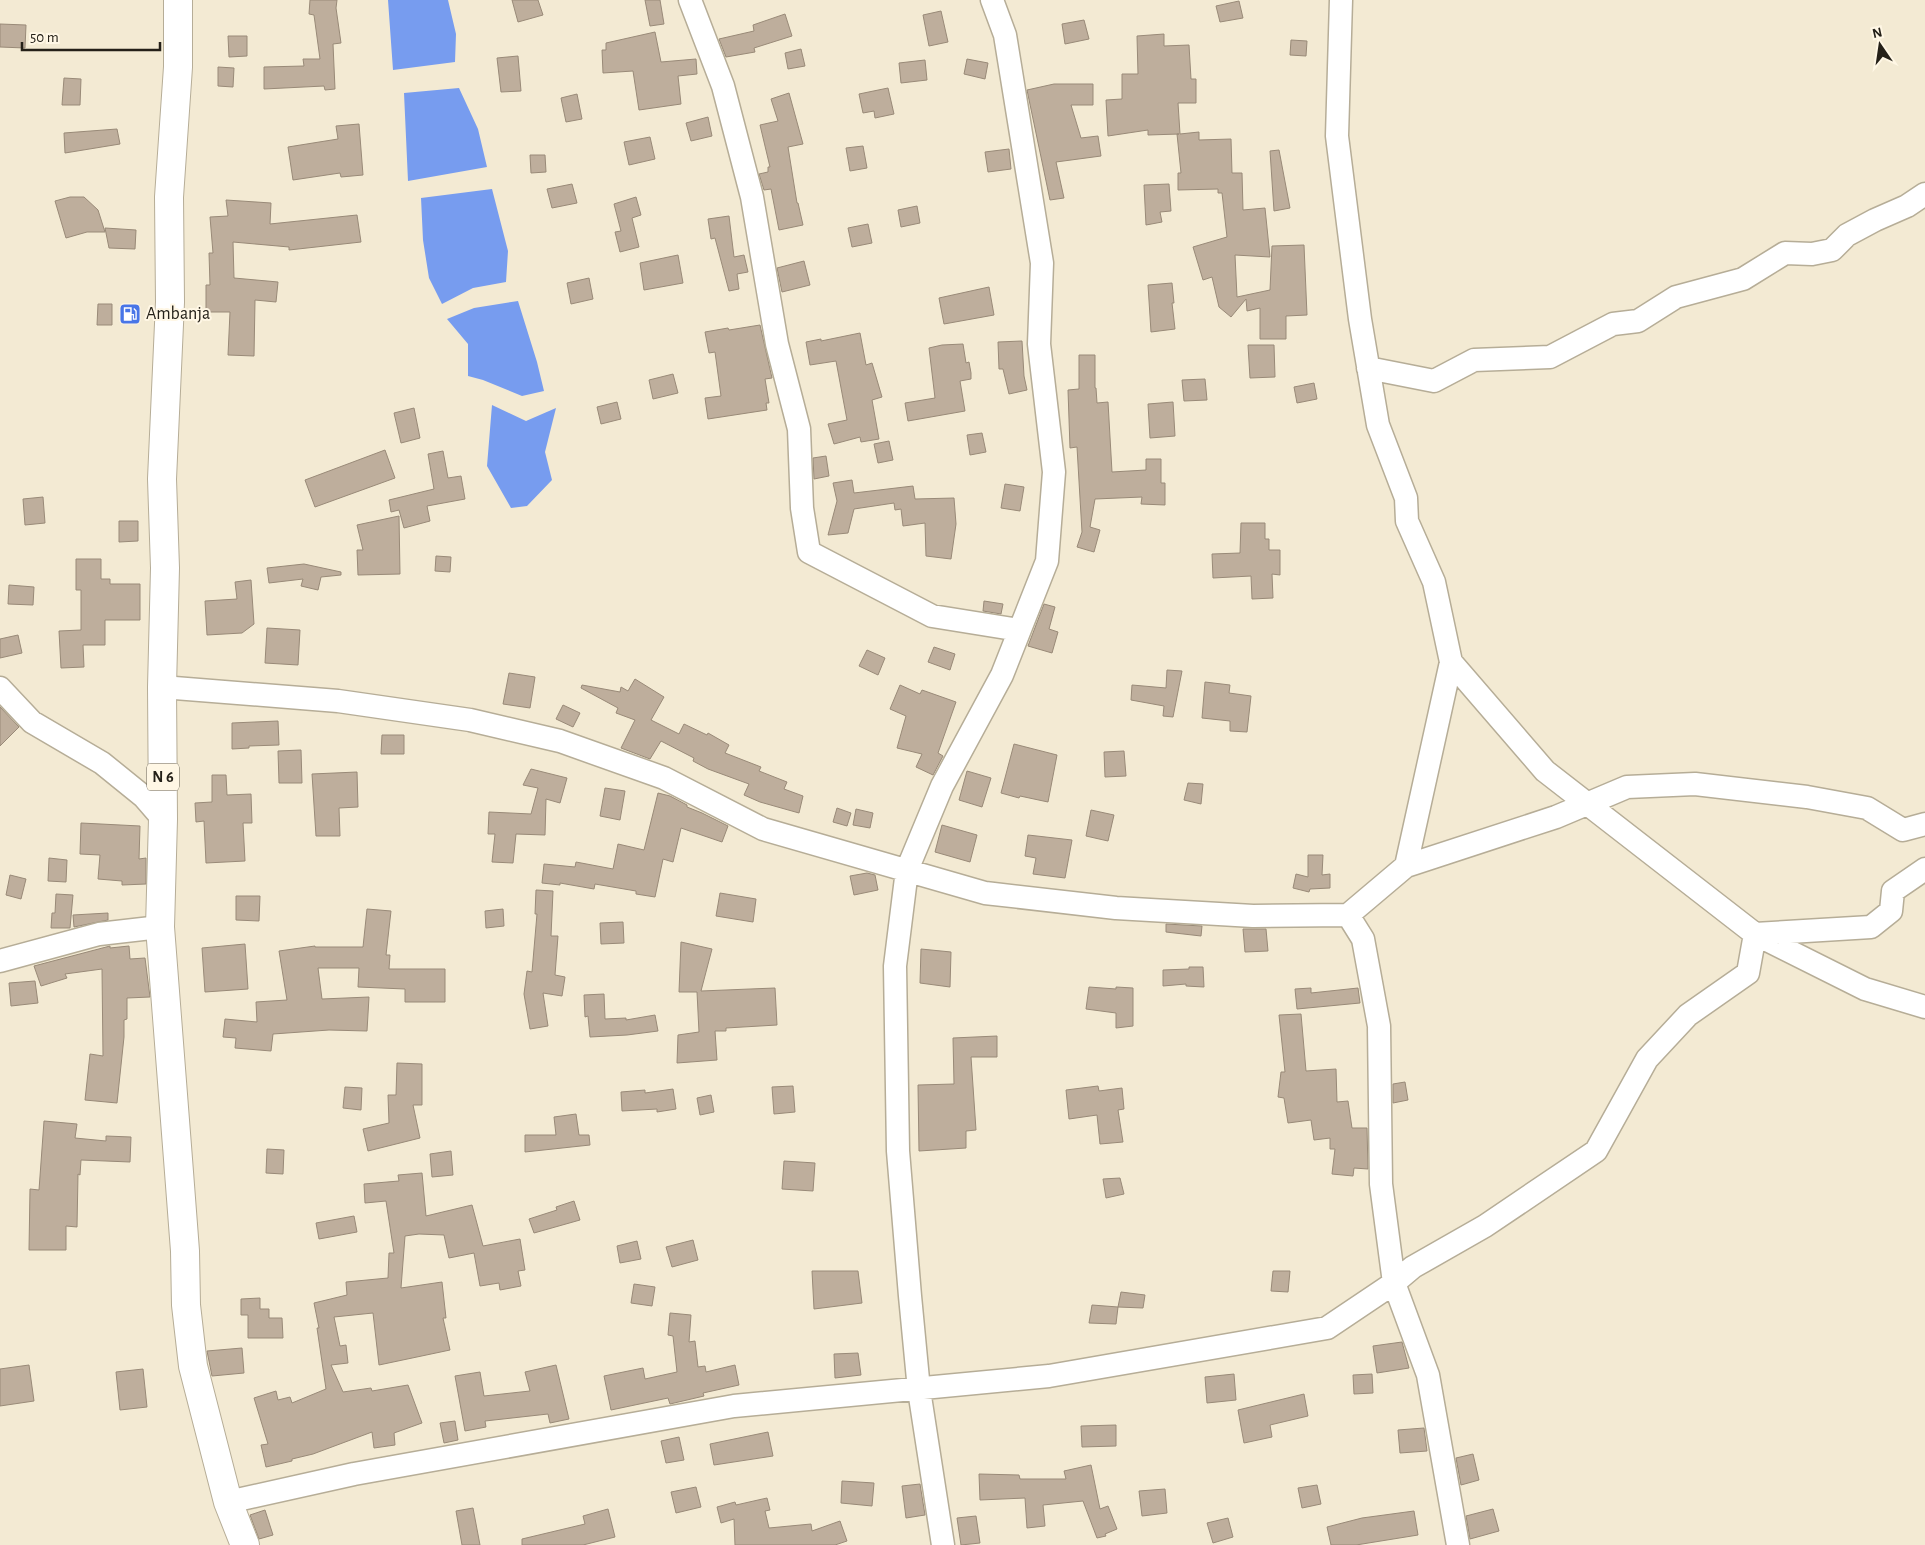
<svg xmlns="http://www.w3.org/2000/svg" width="1925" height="1545" font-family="'Alegreya Sans',sans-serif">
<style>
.water{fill:#779cef}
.building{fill:#beae9c;stroke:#998a78}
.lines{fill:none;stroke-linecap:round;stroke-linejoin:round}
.minor-casing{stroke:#b6ad97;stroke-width:25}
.primary-casing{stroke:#b6ad97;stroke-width:30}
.minor{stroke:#fff;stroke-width:22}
.primary{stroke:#fff;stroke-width:28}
.labels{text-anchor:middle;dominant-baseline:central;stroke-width:4;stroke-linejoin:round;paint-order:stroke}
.shield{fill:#fff7e5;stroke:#666056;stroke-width:1}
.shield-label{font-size:16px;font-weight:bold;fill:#242018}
.poi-label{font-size:18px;fill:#242018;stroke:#fff7e5;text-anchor:start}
</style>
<rect width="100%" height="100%" fill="#f3ead3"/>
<!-- water -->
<path class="water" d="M388,0H448L456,34L455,62L393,70Z
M459,88L478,129L487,167L408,181L404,93Z
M492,189L508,251L506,282L473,288L442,304L429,278L423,240L421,198Z
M518,301L537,362L544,391L522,396L483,380L468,376V344L447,319L474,308Z
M492,405L526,421L556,408L545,452L552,480L527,506L511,508L487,466Z"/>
<!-- building -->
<path class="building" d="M310,0H337L336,8L341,43L333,44L335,89L325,90L324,86L264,89V67L304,66L303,59H320L314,15L309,14Z
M512,0H538L543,15L518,22Z
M645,0H660L664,24L650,26Z
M1239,1L1243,18L1220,22L1216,6Z
M941,11L948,42L929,46L923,15Z
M785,14L792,36L754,48L755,52L726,57L719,39L754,31L753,25Z
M1084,20L1089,39L1065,44L1062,24Z
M0,24L26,25L25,48L0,47Z
M655,32L661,62L696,59L697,74L678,76L681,104L639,110L633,71L603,73L602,50H606V43Z
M1164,34V46L1189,45L1191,79H1196V103H1178L1180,134L1199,132V140L1231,139L1232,173H1242L1243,210L1265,208L1270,257L1235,255L1237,297L1270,290L1272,246L1304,245L1307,315L1286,316V339H1260V308L1247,311L1246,299L1231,317L1219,307L1212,277L1203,280L1193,247L1227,237L1222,193H1218V189L1178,190V173H1181L1177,134H1179L1148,135V130L1108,136L1106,100L1122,99V74H1138L1137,36Z
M228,36H247V56L229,57Z
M1291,40L1307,41L1306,56L1290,55Z
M801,49L805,66L788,69L785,53Z
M518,56L521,91L501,92L497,58Z
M967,59L988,63L985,79L964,74Z
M925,60L927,80L901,83L899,63Z
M218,67L234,68L233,87L218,86Z
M64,78L81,79L80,105H62Z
M1054,84H1093V105H1071L1081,138L1098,136L1101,156L1056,162L1064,198L1050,200L1027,90Z
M888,88L894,114L875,118L874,111L863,113L859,94Z
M789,93L803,144L788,147L797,203H798L803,225L779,230L771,189L764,190L759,174L768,172V167H770L760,125L778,121L771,99Z
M577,94L582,119L566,122L561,98Z
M708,117L712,136L691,141L686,123Z
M359,124L363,175L341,177L340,173L293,180L288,147L338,139L336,126Z
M117,129L120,144L65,153L64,133Z
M650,137L655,159L629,165L624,142Z
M863,146L867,168L850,171L846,148Z
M1009,149L1011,169L988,172L985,152Z
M1279,150L1290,208L1274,211L1270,151Z
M530,155H545L546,172L531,173Z
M572,184L577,203L552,208L547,189Z
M1169,184L1171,211L1160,212L1162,222L1146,225L1144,185Z
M70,197H84L98,210L105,232H87L66,238L55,201Z
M636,197L641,215L632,218L639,247L620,252L615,232L621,231L614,204Z
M226,200L271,203L270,224L357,215L361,242L289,250V247L233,242L234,278L278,282L276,302L255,300L254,356L228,355L230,312H206V285H210L209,253H213L210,217L228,216Z
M917,206L920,223L901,227L898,210Z
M729,216L734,257L744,255L748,272L737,274L739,289L729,291L715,238L711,239L708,219Z
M868,224L872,243L852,247L848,228Z
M105,228L136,230L135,249L109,248Z
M678,255L683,283L644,290L640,263Z
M804,261L810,285L782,292L777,268Z
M589,278L593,299L571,304L567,283Z
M1172,283L1174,303H1172L1175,329L1151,332L1148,285Z
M989,287L994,315L944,324L939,298Z
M98,304H112V325H97Z
M760,325L772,378L765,379L769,403H766L767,410L708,419L705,398L721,396L715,352L709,353L705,332L728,328L729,330Z
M860,333L866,365L872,363L882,397L872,400L879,439L861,442L860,437L834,444L828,424L847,420L836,361L810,365L806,342L821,339V341Z
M1022,341L1024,376L1027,390L1009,394L1003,369H999L998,342Z
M963,344L966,363L969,362L971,373V379L960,381L965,411L908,421L905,403L935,398L929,348L942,345Z
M1248,345H1274L1275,377L1250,378Z
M1079,355H1095V388H1096L1097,403L1108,402L1112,472L1146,470V459H1161V483H1165V505L1141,504L1142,497L1095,499L1090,527L1100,530L1094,552L1077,547L1082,532L1077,447L1070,448L1068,390L1079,389Z
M673,374L678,393L653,399L649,380Z
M1205,379L1207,400L1184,401L1182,380Z
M1314,383L1317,399L1297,403L1294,387Z
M617,402L621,419L601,424L597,407Z
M1173,402L1175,436L1150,438L1148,404Z
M414,408L420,438L401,443L394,413Z
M982,433L986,452L970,455L967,435Z
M889,441L893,460L878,463L874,444Z
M385,450L395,478L315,507L305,480Z
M443,451L448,478L461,476L465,499L427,506L430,521L404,528L399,510L391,512L389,500L434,489L428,454Z
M826,456L829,476L814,479L813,458Z
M852,480L854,493L913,486L915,499L954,498L956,524L951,559L926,556L925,523L903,526L901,509L895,510L894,503L854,509L848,533L828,535L837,501L833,483Z
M1005,484L1024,487L1020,511L1001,508Z
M43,497L45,523L25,525L23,499Z
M399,516L400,574L358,575L357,550H363L357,525Z
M119,521H138V541L119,542Z
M1241,523H1265V539H1269V550H1280V575L1272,574L1273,598L1252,599L1251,576L1213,578L1212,554L1240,553Z
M436,556L451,557L450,572L435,571Z
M76,559H101V579H110V584H140V620H105V645H83L84,667L61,668L59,631L81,630V590H76Z
M304,564L341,572V575L321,577L318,590L301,586L303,579L269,583L267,568Z
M251,580L254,624L242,633L207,635L205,601L237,599L235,582Z
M9,585L34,587L33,605L8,604Z
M984,601L1003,604L1001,614L983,611Z
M1044,604L1055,607L1049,629L1058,632L1052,653L1028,646Z
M267,628L300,630L298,665L265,663Z
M18,635L22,653L0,658V639Z
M934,647L955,654L950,670L928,662Z
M867,650L885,658L878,675L859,666Z
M1167,670L1182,671L1173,717L1163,716L1164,706L1131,700L1132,685L1166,688Z
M509,673L535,677L530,708L503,704Z
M635,679L664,697L651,720L679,734L684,724L707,735L708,733L729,745L725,753L761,767L759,771L787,782L784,789L803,796L799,813L760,802L744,795L749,784L708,769L693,761L694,758L661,741L650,759L621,748L635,720L616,713L618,708L581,688L582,685L620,692L621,687L628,691Z
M1205,682L1230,685L1229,693L1251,696L1247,732L1230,731V721L1202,718Z
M900,685L920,694L922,690L956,702L938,753L943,756L933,775L916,767L922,754L897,748L906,716L890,709Z
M563,705L580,713L573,727L556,719Z
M0,707L19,727L0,746Z
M278,721L279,745L249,746V748L232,749V723Z
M382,735H404V754H381Z
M1014,744L1057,755L1048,802L1020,796L1019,798L1001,793Z
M301,750L302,783H279L278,751Z
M1124,751L1126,776L1105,777L1104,752Z
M531,769L567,778L560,803L546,799L545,835L516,834L513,863L492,862L495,834H488L489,812L531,814L538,788L523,785Z
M967,771L991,778L982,807L959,800Z
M357,772L358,807L339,808L340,836H316L312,774Z
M212,775H226L227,795L251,794L252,823H243L245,861L206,863L204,821L196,822L195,803L212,802Z
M1188,783L1203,784L1201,804L1184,800Z
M605,788L625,791L620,820L600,816Z
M658,793L670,796L687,805V807L702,813L728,826L722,842L681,828L673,862L663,859L655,897L636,894V891L595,884L594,889L560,883V885L542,883L544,864L575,867L576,862L613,869L618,844L644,850Z
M837,808L851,813L847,826L833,822Z
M856,809L873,813L870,828L853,825Z
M1091,810L1114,815L1108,841L1086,836Z
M81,823L140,826L139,859L146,858V884L122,885V881L98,879L100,855L80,854Z
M942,825L977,835L970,862L935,852Z
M1028,835L1072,840L1065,878L1033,874L1036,858L1025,856Z
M1308,855H1323L1322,875L1330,874V888L1310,889L1309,892L1293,888L1296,874L1308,877Z
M49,858L67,860L66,882L48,881Z
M867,873L875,875L878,890L854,895L850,876Z
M10,875L26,879L21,899L6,895Z
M536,890L553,891L551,936H558L555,975L565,977L562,996L543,993L548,1026L530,1029L524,994L527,971L532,972L537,914H535Z
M720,893L756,899L753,922L716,916Z
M56,894L73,895L70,928H51L52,913H55Z
M236,896H260L259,921L236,920Z
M367,909L391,911L386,955H390L389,969H445V1002H405V989L358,987L359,968H318L322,999L369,997L367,1031L329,1030L273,1034L271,1051L235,1048L236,1038L223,1037L225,1019L257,1022L256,1002L287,1000L279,951L315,946V947H363Z
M503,909L504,926L486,928L485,911Z
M108,913V920L74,927L73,915Z
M623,922L624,943L601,944L600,923Z
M1166,924L1202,926L1201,936L1166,932Z
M1243,929H1266L1268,951L1245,952Z
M681,942L712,949L701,991L775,988L777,1025L726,1028V1031H715L717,1060L677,1063L678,1035L699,1032L697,992H679Z
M245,944L248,989L205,992L202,948Z
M110,946V948L129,946L130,959L145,958L150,997L127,998V1019L124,1020V1037L117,1103L85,1100L90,1054L103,1056L102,969L65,974L67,978L41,986L34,966Z
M921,949L951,952L950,987L920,983Z
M1189,967H1203L1204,987L1186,986V984L1163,986V970L1189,969Z
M35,981L38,1003L11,1006L9,983Z
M1089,987L1116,989V987L1133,988V1026L1116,1028V1013L1086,1009Z
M1311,988V993L1358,988L1360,1003L1297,1009L1295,989Z
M604,994L605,1019L626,1018V1020L655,1015L658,1031L627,1035L590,1037L588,1016L585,1017L584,995Z
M1301,1014L1306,1071L1336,1069L1337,1102L1348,1101L1352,1128H1367L1368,1169L1354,1168L1353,1176L1332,1174L1335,1149H1330V1138L1314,1140L1311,1120L1288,1123L1284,1098L1278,1097L1281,1072H1285L1279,1015Z
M997,1036V1057H971L976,1130L966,1131V1148L919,1151L918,1085L954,1084L953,1038Z
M397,1063L422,1064V1105H413L420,1138L368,1151L363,1129L389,1123L388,1095H396Z
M1405,1082L1408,1100L1393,1103V1084Z
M793,1086L795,1112L774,1114L772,1087Z
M1098,1086L1099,1091L1122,1088L1124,1109L1118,1110L1123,1142L1100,1144L1097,1115L1069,1119L1066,1090Z
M345,1087L362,1088L361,1110L343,1108Z
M673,1089L676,1109L657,1112V1109L622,1111L621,1092L645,1090V1093Z
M711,1095L714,1112L700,1115L697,1098Z
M576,1114L579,1135H589L590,1145L525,1152V1135H556L554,1117Z
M44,1121L77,1124L75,1138L106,1141V1136L131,1137L130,1162L81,1160L80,1175L78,1174L77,1227L66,1226V1250H29L30,1189L39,1190Z
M267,1149L284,1150L283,1174L266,1173Z
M451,1151L453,1175L432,1177L430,1154Z
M784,1161L815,1163L813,1191L782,1189Z
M422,1173L426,1216L472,1205L483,1246L520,1239L525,1270L518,1271L521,1286L500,1290L499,1283L480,1286L474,1253L449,1258L444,1235L419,1234L405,1236L401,1288L442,1282L446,1318H443L450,1350L379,1365L373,1313L334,1317L340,1346L346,1345L348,1363L331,1365L343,1392L371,1388L372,1391L408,1385L422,1423L394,1433L395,1445L374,1448L372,1432L313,1454L292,1459V1461L266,1467L261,1445L268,1444L254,1398L276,1391L278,1400L290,1397L292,1403L326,1389L317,1328H319L314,1303L347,1295L346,1282L388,1278L389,1253H394L386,1201L365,1203L364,1184L399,1181L398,1175Z
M1120,1178L1124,1194L1106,1198L1103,1179Z
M574,1201L580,1220L534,1233L529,1219L557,1210L556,1207Z
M354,1216L357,1232L319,1239L316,1223Z
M693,1240L698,1260L672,1267L666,1247Z
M637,1241L641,1259L620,1263L617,1246Z
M812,1271H858L862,1303L814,1309Z
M1273,1271H1290L1288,1292L1271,1291Z
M634,1284L655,1287L652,1306L631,1303Z
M1121,1292L1145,1295L1143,1308L1118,1307Z
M260,1298V1309H269V1318H282L283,1338H248V1315H241V1299Z
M1092,1305L1118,1307L1116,1324L1089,1323Z
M670,1313L691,1315L689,1342L695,1341L698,1367L705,1366L706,1372L735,1365L739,1385L703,1393L704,1396L670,1404L668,1398L611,1410L604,1376L643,1368L645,1379L677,1372L673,1336L668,1335Z
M1402,1342L1409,1368L1377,1373L1373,1346Z
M242,1348L244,1373L212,1376L207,1351Z
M858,1353L861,1375L835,1378L834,1354Z
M29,1365L34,1401L0,1406V1369Z
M556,1365L569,1419L550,1423L548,1414L485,1421L486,1427L465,1431L455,1376L480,1372L484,1396L530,1391L525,1372Z
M143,1369L147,1407L120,1410L116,1372Z
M1234,1374L1236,1400L1207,1403L1205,1377Z
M1372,1374L1373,1393L1354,1394L1353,1375Z
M1304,1394L1308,1416L1270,1425L1272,1437L1244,1443L1238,1410Z
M455,1421L458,1440L444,1443L440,1423Z
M1116,1425V1446L1082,1447L1081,1426Z
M1424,1428L1427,1451L1400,1453L1398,1430Z
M768,1432L773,1456L714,1465L710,1444Z
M679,1437L684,1460L666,1463L661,1441Z
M1473,1454L1479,1480L1461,1485L1456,1458Z
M1091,1465L1100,1509L1108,1506L1117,1529L1105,1534L1106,1536L1097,1538L1083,1501L1043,1505L1045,1526L1027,1528L1025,1498L980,1500L979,1474L1019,1475L1020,1479H1066L1064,1471Z
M842,1481L874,1483L872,1506L841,1503Z
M920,1484L925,1515L906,1518L902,1486Z
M1317,1485L1321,1504L1302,1508L1298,1488Z
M696,1487L701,1507L676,1513L671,1492Z
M1165,1489L1167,1513L1142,1516L1139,1491Z
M767,1498L770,1510L765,1511L769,1528L811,1524L812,1531L840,1521L847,1541L835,1545H735L734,1519L721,1523L717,1507L735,1502L736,1505Z
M473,1508L480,1545H462L456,1511Z
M608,1509L615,1537L583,1545H522V1539L585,1524L583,1516Z
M1493,1509L1499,1531L1470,1539L1466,1516Z
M265,1510L273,1535L259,1539L250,1515Z
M1414,1511L1418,1535L1356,1545H1331L1327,1527L1362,1518Z
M976,1516L980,1543L961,1545L957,1518Z
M1228,1518L1233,1537L1213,1543L1207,1523Z"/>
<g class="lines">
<!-- minor casing -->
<g class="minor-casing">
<path id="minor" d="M690,0L723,86L752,197L777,344L799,429L802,508L809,552L932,616L1019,630
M1341,0L1337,136L1360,319L1378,425L1406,498L1407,521L1434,582L1451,662L1406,866L1348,915L1363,939L1379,1026L1381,1184L1394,1283L1428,1375L1458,1545
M1368,368L1434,381L1474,360L1550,357L1613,324L1638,321L1676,297L1743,279L1785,253L1812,254L1832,250L1847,235L1875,220L1907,206L1925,194
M1451,662L1545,771L1755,934L1865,989L1925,1007
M162,687L338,701L470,720L560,741L664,778L763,829L985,893L1116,908L1253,916L1348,915
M0,688L32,722L102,763L144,797L163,819
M1406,866L1556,817L1627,787L1695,784L1807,797L1867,808L1903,830L1925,824
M0,961L99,934L160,927
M228,1502L354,1474L734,1406L1049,1376L1327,1328L1394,1283L1413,1267L1485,1226L1596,1151L1647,1059L1688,1015L1748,973L1755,934L1871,927L1891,911L1893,891L1925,869
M943,1545L919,1390L910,1296L898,1151L895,966L907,870L942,786L1002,675L1047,561L1054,472L1039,344L1042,263L1005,35L992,0"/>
</g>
<!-- primary casing -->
<g class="primary-casing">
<path id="primary" d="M178,0V67L169,197L170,302L162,479L165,568L162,687L163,819L160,927L178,1159L185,1251L186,1305L193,1366L228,1502L245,1545"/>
</g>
<!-- minor -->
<use href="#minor" class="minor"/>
<!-- primary -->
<use href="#primary" class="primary"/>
</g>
<!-- icons -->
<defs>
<g id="fuel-square" transform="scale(1.125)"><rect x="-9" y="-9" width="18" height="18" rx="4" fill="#4875e7" stroke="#fff7e5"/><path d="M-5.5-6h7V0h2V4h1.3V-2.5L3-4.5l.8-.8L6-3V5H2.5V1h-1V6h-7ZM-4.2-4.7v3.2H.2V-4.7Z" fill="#fff"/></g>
</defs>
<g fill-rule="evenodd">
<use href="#fuel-square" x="130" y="314"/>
</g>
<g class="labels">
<!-- shield labels -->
<rect class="shield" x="147" y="763.5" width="32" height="27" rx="4"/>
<g class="shield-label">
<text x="163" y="777">N 6</text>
</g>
<!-- poi labels -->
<g class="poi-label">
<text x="146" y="314">Ambanja</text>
</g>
</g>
<!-- north arrow -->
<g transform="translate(1880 45) rotate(347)" stroke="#fff7e5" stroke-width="4" paint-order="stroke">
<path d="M0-4L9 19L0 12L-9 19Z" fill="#242018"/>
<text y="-8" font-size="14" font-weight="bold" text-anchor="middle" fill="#242018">N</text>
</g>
<!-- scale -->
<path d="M22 42v8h138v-8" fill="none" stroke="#242018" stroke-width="2.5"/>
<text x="30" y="42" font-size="15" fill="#242018" stroke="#fff7e5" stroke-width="4" paint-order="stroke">50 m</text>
</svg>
